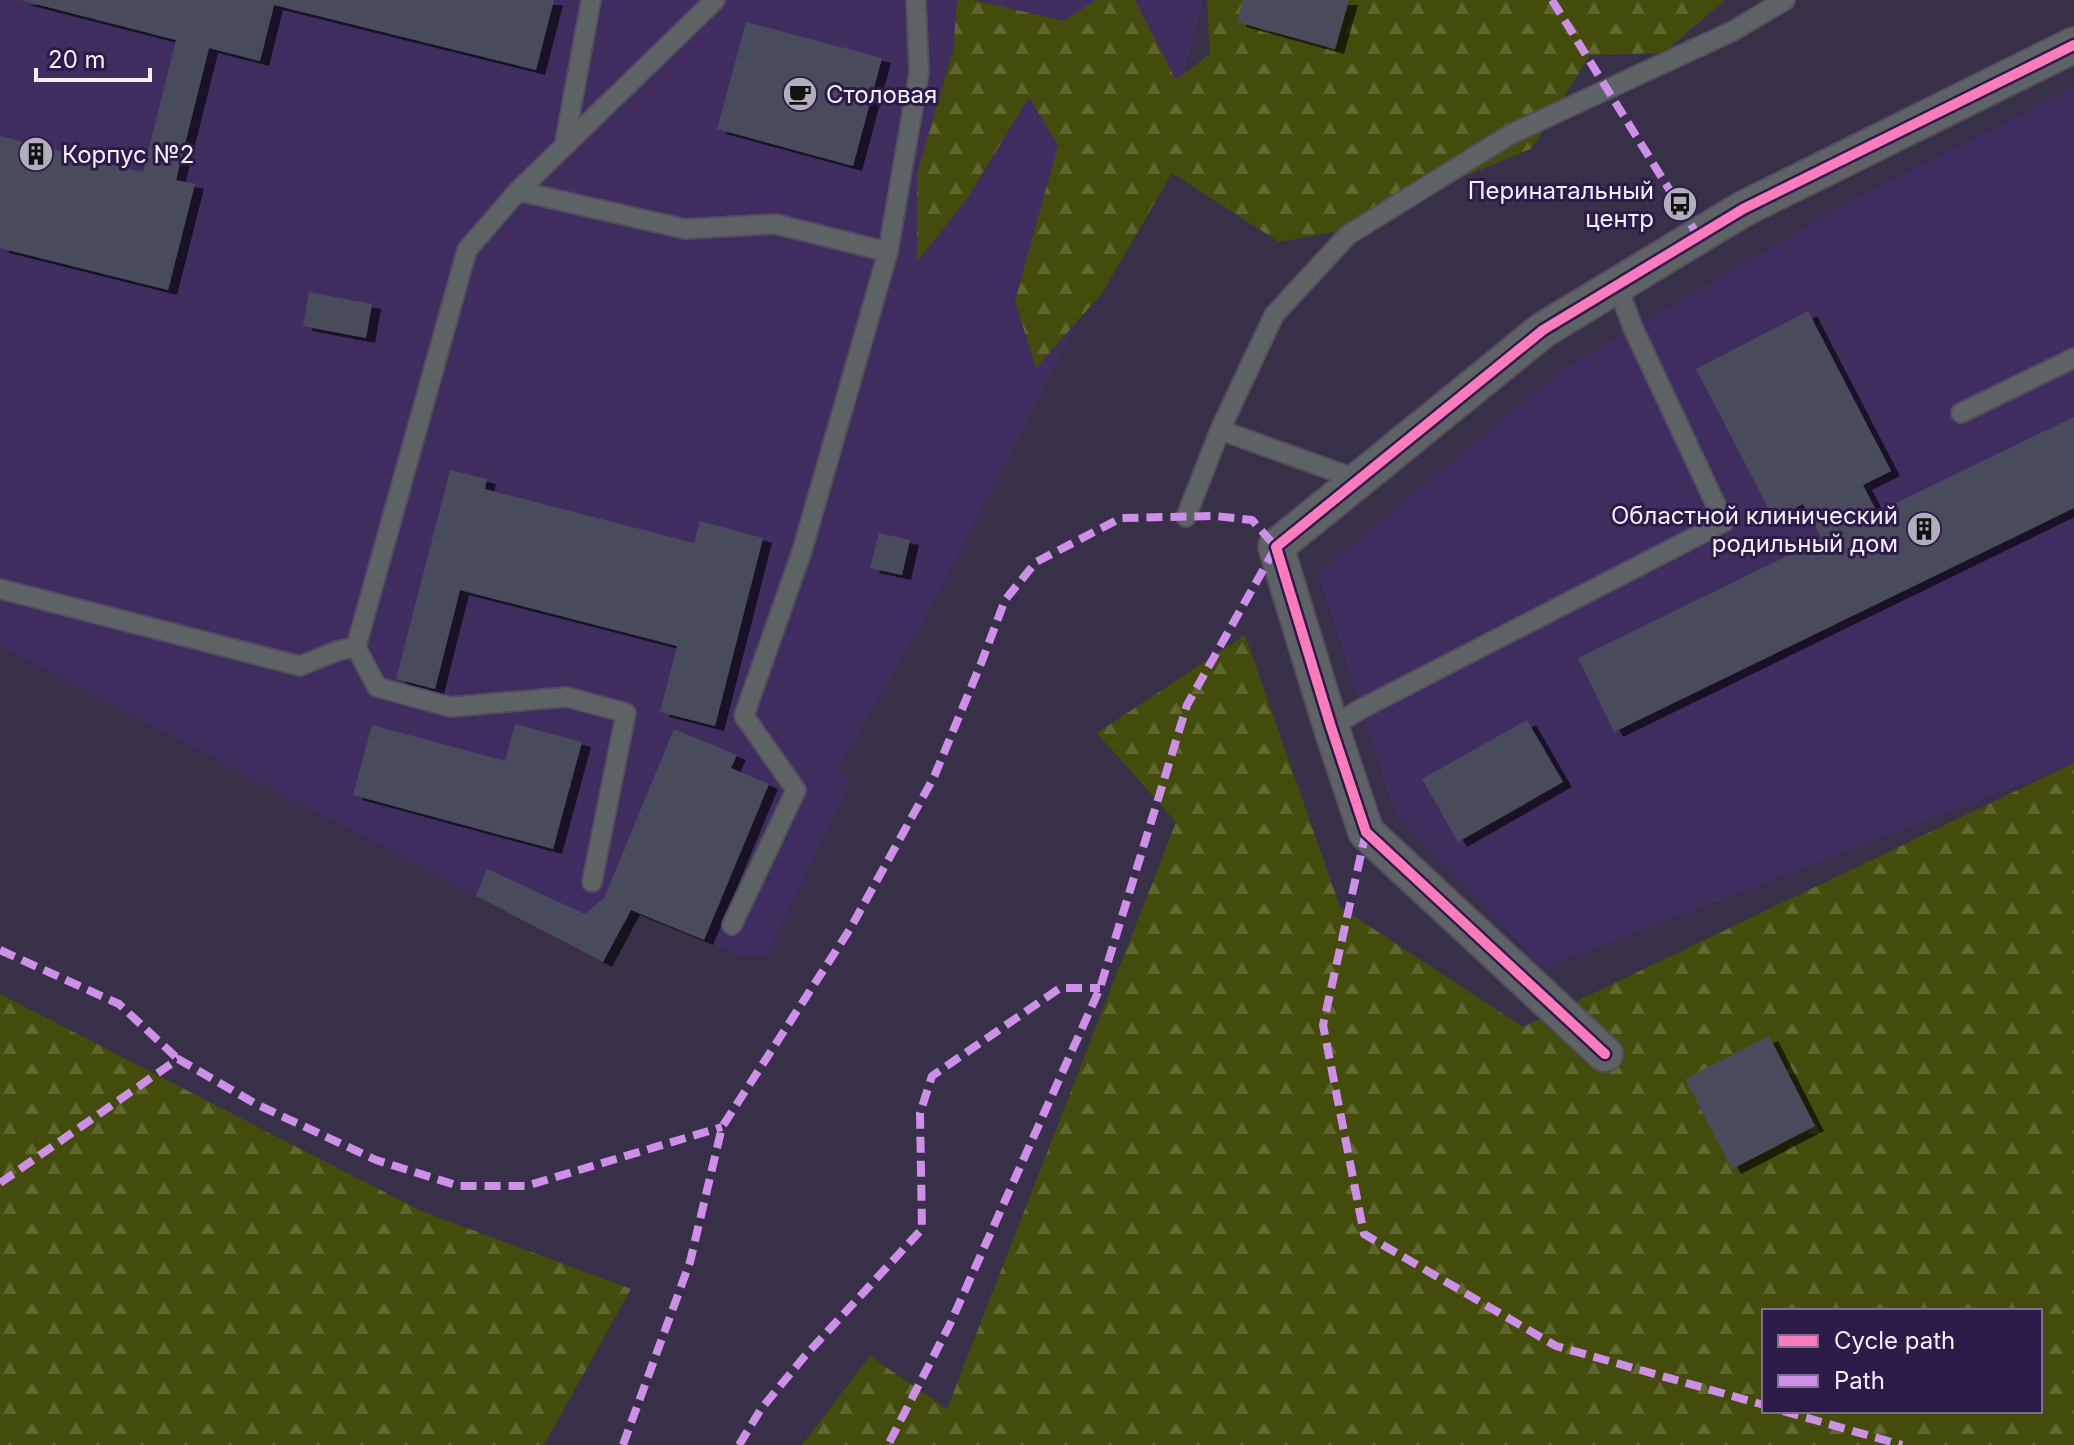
<svg xmlns="http://www.w3.org/2000/svg" width="2074" height="1445" font-family="Inter,sans-serif">
<style>
.built{fill:#3e2d5e}
.forest{fill:url(#forest-firs);fill-rule:evenodd}
.building{fill:#464c5c;filter:url(#shadow)}
.lines{fill:none;stroke-linecap:round;stroke-linejoin:round}
.service-casing{stroke:#534d5f;stroke-width:22}
.minor-casing{stroke:#534d5f;stroke-width:38}
.service{stroke:#5d6365;stroke-width:18}
.minor{stroke:#5d6365;stroke-width:34}
.quiet{stroke:#ce8fe9;stroke-width:8;stroke-dasharray:16 8;stroke-linecap:butt}
.cycleway-casing{stroke:#2c1b48;stroke-width:15}
.cycleway{stroke:#fd7abc;stroke-width:10}
.labels{text-anchor:middle;dominant-baseline:central;stroke-width:6;stroke-linejoin:round;paint-order:stroke}
.poi-label{font-size:24px;fill:#f3f0fc;stroke:#2c1b48;text-anchor:start}
</style>
<defs>
<pattern id="forest-firs" width="22" height="20" patternUnits="userSpaceOnUse" patternTransform="scale(2)"><rect width="22" height="20" fill="#444c0b"/><path d="M5 1l3.5 6h-7zM16 11l3.5 6h-7z" fill="#5f662f"/></pattern>
<filter id="shadow"><feDropShadow dx="9" dy="5" stdDeviation="0" flood-color="#0009"/></filter>
</defs>
<rect width="100%" height="100%" fill="#383048"/>
<!-- built -->
<path class="built" d="M0,0H1203L1163,155L936,598L836,772L851,779L767,955L742,957L632,910L603,962L0,646Z
M2074,87V764L1543,968L1394,811L1318,573L1564,368L1847,203Z"/>
<!-- forest -->
<path class="forest" d="M957,0H974L1064,21L1096,0H1135L1176,80L1210,54L1207,0H1725L1663,53L1590,55L1532,148L1333,232L1279,242L1172,173L1102,293L1036,368L1015,301L1058,145L1029,97L966,200L917,262V173L953,51Z
M1245,635L1340,907L1523,1027L2074,763V1445H802L870,1356L947,1409L1176,822L1097,733ZM1764,1311H2040V1411H1764Z
M0,994L421,1211L631,1289L544,1445H0Z"/>
<!-- building -->
<path class="building" d="M20,0H554L536,70L274,5L260,61L209,48L176,180L195,184L168,290L0,248V136L143,172L176,40Z
M1243,0H1349L1335,49L1237,22Z
M746,22L882,58L853,166L717,129Z
M309,292L372,304L366,338L303,326Z
M1808,311L1891,471L1863,485L1877,512L2074,417V508L1614,732L1578,658L1822,539L1803,504L1774,519L1696,369Z
M450,470L487,479L485,489L694,543L700,521L763,538L715,726L660,712L677,646L460,590L435,689L396,679Z
M879,533L910,540L902,575L870,568Z
M1527,720L1563,782L1458,842L1422,779Z
M515,724L582,742L553,849L353,795L372,725L505,761Z
M674,729L737,755L731,768L769,784L704,940L631,910L603,962L476,896L487,869L585,914L604,898Z
M1769,1036L1815,1126L1732,1169L1685,1079Z"/>
<g class="lines">
<!-- service casing -->
<g class="service-casing">
<path id="service" d="M564,147L591,0
M518,191L685,229L775,224L888,252
M1961,413L2074,358
M1220,430L1359,480
M1186,517L1220,430L1274,315L1348,235L1511,134L1733,31L1785,0
M0,589L300,666L337,651L356,647
M1331,727L1361,709L1724,522L1633,328L1617,285
M592,882L626,713L567,697L450,707L377,687L356,647L467,250L518,191L715,0
M732,925L796,790L744,716L802,551L888,252L919,73L916,1"/>
</g>
<!-- minor casing -->
<g class="minor-casing">
<path id="minor" d="M1605,1054L1366,832L1331,727L1276,547L1543,330L1743,209L2074,45"/>
</g>
<!-- service -->
<use href="#service" class="service"/>
<!-- minor -->
<use href="#minor" class="minor"/>
<!-- quiet -->
<path class="quiet" d="M1552,0L1698,236
M1366,832L1323,1025L1364,1234L1556,1346L1764,1405
M0,950L119,1004L178,1059
M0,1183L178,1059L256,1104L376,1160L459,1186H526L722,1127
M1783,1411L1902,1445
M623,1445L690,1262L722,1127L850,929L934,777L982,661L1005,600L1036,562L1121,518L1215,516L1252,520L1276,547L1187,705L1100,988L950,1324L888,1445
M739,1445L761,1409L804,1357L922,1229L920,1113L932,1076L1060,988H1100"/>
<!-- cycleway casing -->
<g class="cycleway-casing">
<path id="cycleway" d="M1605,1054L1366,832L1331,727L1276,547L1543,330L1743,209L2074,45"/>
</g>
<!-- cycleway -->
<use href="#cycleway" class="cycleway"/>
</g>
<!-- icons -->
<defs>
<g id="cafe-disc" transform="scale(1.8)"><circle r="9.5" fill="#b2adbd" stroke="#2c1b48"/><path d="M-5.5-4.5H6V0H3Q3 3.5 0 3.5H-2.5Q-5.5 3.5-5.5 0ZM3-3.2v2h1.7v-2ZM-6 4.5H4V6H-6Z" fill="#111"/></g>
<g id="building-disc" transform="scale(1.8)"><circle r="9.5" fill="#b2adbd" stroke="#2c1b48"/><path d="M-4-6H4V6H1V3H-1V6H-4ZM-2.5-4.3h1.7v1.8h-1.7ZM.8-4.3h1.7v1.8H.8ZM-2.5-1h1.7V.8h-1.7ZM.8-1h1.7V.8H.8Z" fill="#111"/></g>
<g id="bus-disc" transform="scale(1.8)"><circle r="9.5" fill="#b2adbd" stroke="#2c1b48"/><path d="M-5-6H5V4H4V6H2V4H-2V6H-4V4H-5ZM-3.5-4V0h7V-4ZM-3.5 1.2v1.5H-2V1.2ZM2 1.2v1.5H3.5V1.2Z" fill="#111"/></g>
</defs>
<g fill-rule="evenodd">
<use href="#cafe-disc" x="800" y="94"/>
<use href="#building-disc" x="36" y="154"/>
<use href="#bus-disc" x="1680" y="204"/>
<use href="#building-disc" x="1924" y="529"/>
</g>
<g class="labels">
<!-- poi labels -->
<g class="poi-label">
<text x="826" y="94">Столовая</text>
<text x="62" y="154">Корпус №2</text>
<text x="1654" y="190" text-anchor="end">Перинатальный<tspan x="1654" dy="28">центр</tspan></text>
<text x="1898" y="515" text-anchor="end">Областной клинический<tspan x="1898" dy="28">родильный дом</tspan></text>
</g>
</g>
<!-- legend -->
<rect x="1762" y="1309" width="280" height="104" fill="#2c1b48" stroke="#7c7090" stroke-width="2"/>
<rect x="1778" y="1335" width="40" height="12" fill="#fd7abc" stroke="#7c7090" stroke-width="2"/>
<text x="1834" y="1349" font-size="24" fill="#f3f0fc">Cycle path</text>
<rect x="1778" y="1375" width="40" height="12" fill="#ce8fe9" stroke="#7c7090" stroke-width="2"/>
<text x="1834" y="1389" font-size="24" fill="#f3f0fc">Path</text>
<!-- scale -->
<path d="M36 68v12h114v-12" fill="none" stroke="#f3f0fc" stroke-width="4"/>
<text x="48" y="68" font-size="24" fill="#f3f0fc" stroke="#2c1b48" stroke-width="6" paint-order="stroke">20 m</text>
</svg>
